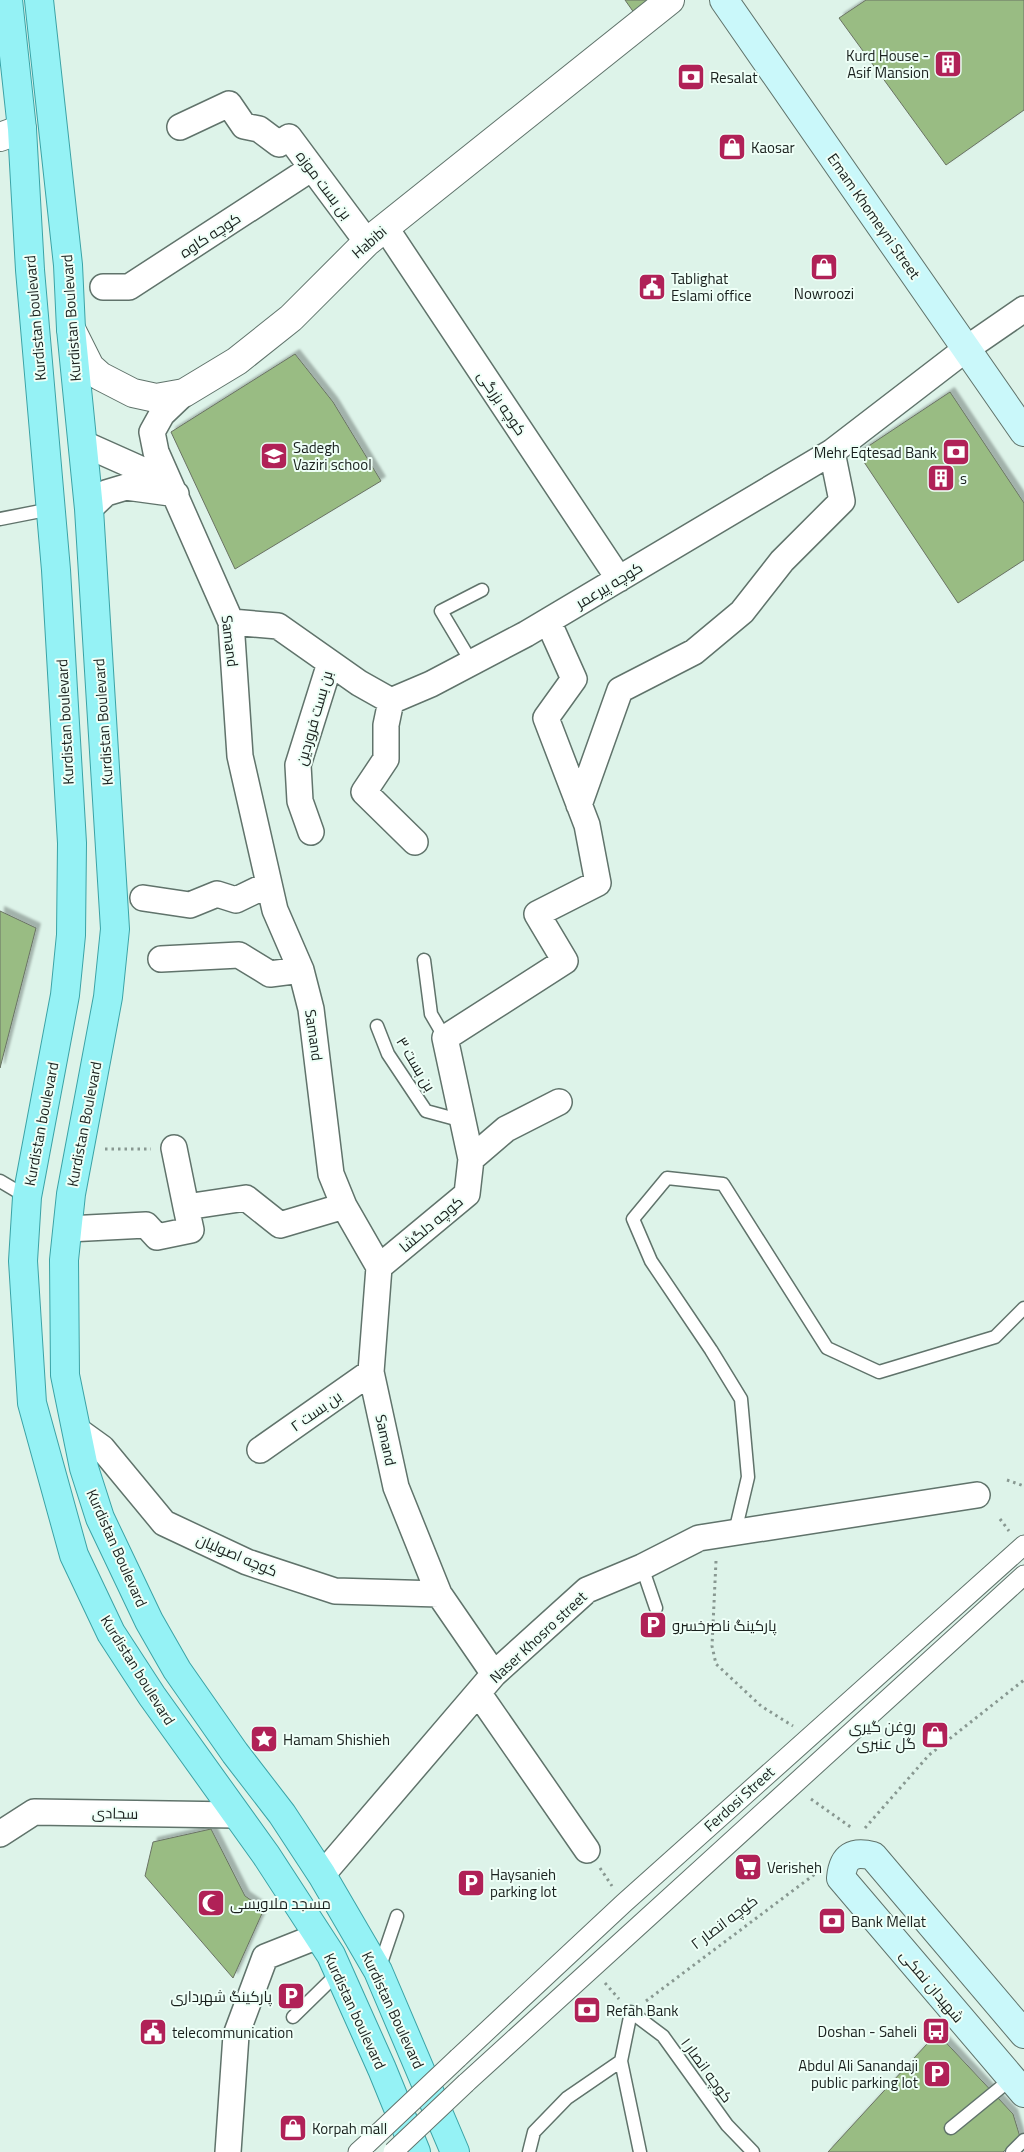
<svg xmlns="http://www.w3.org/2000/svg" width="1024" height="2152" font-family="'Titillium Web',Cairo,sans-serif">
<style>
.building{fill:#99bc83;stroke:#6a7364;filter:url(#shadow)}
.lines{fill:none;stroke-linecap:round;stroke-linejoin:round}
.service-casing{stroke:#60736b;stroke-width:15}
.pedestrian-casing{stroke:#60736b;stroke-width:21}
.minor-casing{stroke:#60736b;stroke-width:28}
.tertiary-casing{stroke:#60736b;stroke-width:30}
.secondary-casing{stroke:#60736b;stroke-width:30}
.primary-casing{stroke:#3ba3a6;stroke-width:30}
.path{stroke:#889891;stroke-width:3;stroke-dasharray:2.5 4;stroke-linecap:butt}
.service{stroke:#fff;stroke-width:12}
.pedestrian{stroke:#fff;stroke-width:19}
.minor{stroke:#fff;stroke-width:25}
.tertiary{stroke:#fff;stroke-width:28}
.secondary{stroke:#caf8fa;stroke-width:28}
.primary{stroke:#95f2f5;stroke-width:28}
.pedestrian-bridge-casing{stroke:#60736b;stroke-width:21;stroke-linecap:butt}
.pedestrian-bridge{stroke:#fff;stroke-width:19}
.labels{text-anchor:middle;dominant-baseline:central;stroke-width:4;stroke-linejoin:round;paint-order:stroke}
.poi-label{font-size:15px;fill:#19201d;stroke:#eefff7;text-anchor:start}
.street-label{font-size:15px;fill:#19201d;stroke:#eefff7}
</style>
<defs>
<filter id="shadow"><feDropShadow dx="4.5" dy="-4.5" stdDeviation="1" flood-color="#0004"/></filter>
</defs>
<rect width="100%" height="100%" fill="#ddf3e9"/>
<!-- building -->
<path class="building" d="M625,0H663L637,17Z
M866,0H1024V110L946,165L839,18Z
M295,354L333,402L381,481L235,569L171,432Z
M950,392L1024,503V560L958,603L858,453Z
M0,911L36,928L0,1068Z
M211,1829L245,1896L264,1909L233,1978L145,1876L153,1842Z
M937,2033L1013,2114L1020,2137L1003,2152H828Z"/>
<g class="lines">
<!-- service casing -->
<g class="service-casing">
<path id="service" d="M0,519L51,509
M472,663L441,611L482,590
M424,960L431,1014L445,1038
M377,1026L388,1054L426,1111L463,1121
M0,1181L27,1197
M735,1532L748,1477L741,1399L711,1350L651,1261L633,1219L667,1178L723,1184L827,1348L879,1372L995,1337L1024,1308
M642,1567L656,1608
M379,1969L397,1916
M293,2017L339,1972
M951,2128L1011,2079
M529,2152L534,2132L567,2098L621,2061
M640,2152L621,2061L631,2012L663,2036L727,2125L753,2152
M1012,2152L1024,2140"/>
</g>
<!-- pedestrian casing -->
<g class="pedestrian-casing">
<path id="pedestrian" d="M458,2058L624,1903L1024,1545
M466,2083L1024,1575
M358,2152L368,2143"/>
</g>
<!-- minor casing -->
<g class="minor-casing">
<path id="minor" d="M180,127L229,104L244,126L259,129L279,144L289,137L367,242
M385,227L619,579
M103,287H129L312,168
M184,393L162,414L152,432L156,452L231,622L240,756L275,910L301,970L311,1009L331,1174L344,1206L379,1267L371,1372L396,1487L439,1594L494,1674
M82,443L138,468L152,480L176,494
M89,509L106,493L126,487L170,493
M231,622L278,626L359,683L391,701L431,684L526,634L832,452L966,349L1024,309
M391,701L386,725V759L364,792L415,842
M579,805L620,690L694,652L742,612L782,561L842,501L832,452
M311,832L300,801L298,765L330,663
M143,898L190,905L217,894L236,900L269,884
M161,959L239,955L270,974L301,970
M174,1148L186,1207
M471,1159L445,1038L565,961L537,914L598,883L587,825L546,718L574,679L548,621
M68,1229L146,1225L157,1237L191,1230L186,1207L246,1198L280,1225L344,1206
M379,1267L467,1194L471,1159L506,1129L559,1102
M77,1430L102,1448L164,1523L247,1562L335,1591L439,1594
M260,1450L371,1372
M479,1694L587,1850
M0,1834L34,1812L236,1815
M322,1875L494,1674L587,1590L642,1567L699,1538L977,1495
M228,2152L236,2035L265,1957L318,1936"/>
</g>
<!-- tertiary casing -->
<g class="tertiary-casing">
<path id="tertiary" d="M0,137L22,129
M71,329L90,367L100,376L133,393L156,398L184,393L237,361L291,318L367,242L670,0"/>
</g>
<!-- secondary casing -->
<g class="secondary-casing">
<path id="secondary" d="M724,0L1024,432
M1024,2034L873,1856C853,1851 843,1856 841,1878L1024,2093"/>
</g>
<!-- primary casing -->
<g class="primary-casing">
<path id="primary" d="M8,0L22,129L30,270L56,570L72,843L71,935L65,995L27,1197L23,1261L32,1403L74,1555L111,1633L152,1696L266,1855L331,1955L382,2069L416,2152
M39,0L68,265L71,329L89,509L115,929L108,997L71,1194L64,1260L65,1375L84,1468L100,1518L149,1621L177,1670L235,1753L282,1814L322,1875L378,1971L455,2152"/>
</g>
<!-- path -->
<path class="path" d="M105,1149H151
M1007,1480L1024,1486
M1000,1519L1009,1531
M716,1561L712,1646L716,1664L761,1706L793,1726
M811,1799L852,1828
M865,1828L929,1755L1024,1680
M600,1868L612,1886
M605,1983L619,1999
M646,2001L815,1874"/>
<!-- service -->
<use href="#service" class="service"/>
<!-- pedestrian -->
<use href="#pedestrian" class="pedestrian"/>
<!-- minor -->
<use href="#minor" class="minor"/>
<!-- tertiary -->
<use href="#tertiary" class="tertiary"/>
<!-- secondary -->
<use href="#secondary" class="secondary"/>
<!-- primary -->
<use href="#primary" class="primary"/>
<!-- pedestrian-bridge casing -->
<g class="pedestrian-bridge-casing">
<path id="pedestrian-bridge" d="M368,2143L458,2058
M393,2152L466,2083"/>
</g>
<!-- pedestrian-bridge -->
<use href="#pedestrian-bridge" class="pedestrian-bridge"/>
</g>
<!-- icons -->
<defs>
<g id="building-square" transform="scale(1.4375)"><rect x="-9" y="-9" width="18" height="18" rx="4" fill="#b02157" stroke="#eefff7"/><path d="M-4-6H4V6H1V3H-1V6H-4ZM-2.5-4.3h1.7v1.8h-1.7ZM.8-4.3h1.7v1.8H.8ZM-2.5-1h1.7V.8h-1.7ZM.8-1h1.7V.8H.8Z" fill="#fff"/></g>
<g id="bank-square" transform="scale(1.4375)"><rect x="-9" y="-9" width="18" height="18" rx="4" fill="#b02157" stroke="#eefff7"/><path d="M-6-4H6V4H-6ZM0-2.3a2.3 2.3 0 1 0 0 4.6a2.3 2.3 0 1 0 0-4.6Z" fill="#fff"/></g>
<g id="shop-square" transform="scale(1.4375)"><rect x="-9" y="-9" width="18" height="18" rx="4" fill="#b02157" stroke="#eefff7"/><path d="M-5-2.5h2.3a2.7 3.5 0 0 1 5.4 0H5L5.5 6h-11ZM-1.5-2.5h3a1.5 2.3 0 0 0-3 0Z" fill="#fff"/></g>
<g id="civic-square" transform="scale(1.4375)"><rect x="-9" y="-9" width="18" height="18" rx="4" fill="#b02157" stroke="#eefff7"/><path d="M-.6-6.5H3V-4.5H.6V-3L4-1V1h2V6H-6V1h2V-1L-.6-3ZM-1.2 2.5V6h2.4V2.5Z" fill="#fff"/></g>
<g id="school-square" transform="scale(1.4375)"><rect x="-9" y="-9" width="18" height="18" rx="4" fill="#b02157" stroke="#eefff7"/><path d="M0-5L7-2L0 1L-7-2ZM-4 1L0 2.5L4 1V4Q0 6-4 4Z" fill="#fff"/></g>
<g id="parking-square" transform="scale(1.4375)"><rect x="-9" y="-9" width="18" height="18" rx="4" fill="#b02157" stroke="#eefff7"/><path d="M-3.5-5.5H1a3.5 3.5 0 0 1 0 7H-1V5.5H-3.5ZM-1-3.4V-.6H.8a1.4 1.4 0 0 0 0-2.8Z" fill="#fff"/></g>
<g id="sight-square" transform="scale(1.4375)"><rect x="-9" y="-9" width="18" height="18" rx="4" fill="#b02157" stroke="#eefff7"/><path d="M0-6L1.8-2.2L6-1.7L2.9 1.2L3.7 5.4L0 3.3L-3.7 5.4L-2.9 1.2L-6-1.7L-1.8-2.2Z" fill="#fff"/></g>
<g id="supermarket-square" transform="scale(1.4375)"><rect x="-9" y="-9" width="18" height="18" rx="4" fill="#b02157" stroke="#eefff7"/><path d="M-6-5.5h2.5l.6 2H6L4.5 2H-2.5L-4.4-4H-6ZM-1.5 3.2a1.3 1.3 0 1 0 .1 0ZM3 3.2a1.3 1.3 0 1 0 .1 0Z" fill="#fff"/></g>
<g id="mosque-square" transform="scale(1.4375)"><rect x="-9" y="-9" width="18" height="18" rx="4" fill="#b02157" stroke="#eefff7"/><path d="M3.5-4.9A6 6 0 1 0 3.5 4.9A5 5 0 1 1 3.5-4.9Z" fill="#fff"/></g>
<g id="bus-square" transform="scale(1.4375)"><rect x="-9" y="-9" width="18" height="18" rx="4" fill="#b02157" stroke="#eefff7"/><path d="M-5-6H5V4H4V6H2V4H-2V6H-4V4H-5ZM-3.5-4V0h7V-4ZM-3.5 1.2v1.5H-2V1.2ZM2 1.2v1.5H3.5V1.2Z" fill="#fff"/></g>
</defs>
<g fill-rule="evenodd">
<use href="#building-square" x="948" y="64"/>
<use href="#bank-square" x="691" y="77"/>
<use href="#shop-square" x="732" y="147"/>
<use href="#shop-square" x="824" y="267"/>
<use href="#civic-square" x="652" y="287"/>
<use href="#bank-square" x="956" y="452"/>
<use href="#school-square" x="274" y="456"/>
<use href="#building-square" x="941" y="478"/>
<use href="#parking-square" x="653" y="1625"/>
<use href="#shop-square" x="935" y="1735"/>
<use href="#sight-square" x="264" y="1739"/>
<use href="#supermarket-square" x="748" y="1867"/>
<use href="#parking-square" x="471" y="1883"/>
<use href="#mosque-square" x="211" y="1903"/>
<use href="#bank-square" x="832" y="1921"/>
<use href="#parking-square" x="291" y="1996"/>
<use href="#bank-square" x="587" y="2010"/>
<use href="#bus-square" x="936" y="2031"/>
<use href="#civic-square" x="153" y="2032"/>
<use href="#parking-square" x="937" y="2074"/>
<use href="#shop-square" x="293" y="2128"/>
</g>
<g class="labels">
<!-- poi labels -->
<g class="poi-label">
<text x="929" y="55" text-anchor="end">Kurd House -<tspan x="929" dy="17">Asif Mansion</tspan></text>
<text x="710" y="77">Resalat</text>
<text x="751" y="147">Kaosar</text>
<text x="671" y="278">Tablighat<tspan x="671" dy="17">Eslami office</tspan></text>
<text x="824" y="293" text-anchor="middle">Nowroozi</text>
<text x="293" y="447">Sadegh<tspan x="293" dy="17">Vaziri school</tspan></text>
<text x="937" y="452" text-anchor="end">Mehr Eqtesad Bank</text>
<text x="960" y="478">s</text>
<text x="672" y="1625">پارکینگ ناصرخسرو</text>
<text x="916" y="1726" text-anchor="end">روغن گیری<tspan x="916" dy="17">گل عنبری</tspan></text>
<text x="283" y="1739">Hamam Shishieh</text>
<text x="767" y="1867">Verisheh</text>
<text x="490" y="1874">Haysanieh<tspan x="490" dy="17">parking lot</tspan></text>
<text x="230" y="1903">مسجد ملاویسی</text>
<text x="851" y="1921">Bank Mellat</text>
<text x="272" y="1996" text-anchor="end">پارکینگ شهرداری</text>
<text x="606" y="2010">Refah Bank</text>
<text x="917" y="2031" text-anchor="end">Doshan - Saheli</text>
<text x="172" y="2032">telecommunication</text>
<text x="918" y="2065" text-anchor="end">Abdul Ali Sanandaji<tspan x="918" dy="17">public parking lot</tspan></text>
<text x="312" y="2128">Korpah mall</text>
</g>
<!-- street labels -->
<g class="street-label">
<text transform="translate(324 185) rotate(53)">بن بست موزه</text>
<text transform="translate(874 216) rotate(55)">Emam Khomeyni Street</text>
<text transform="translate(210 235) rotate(-33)">کوچه کاوه</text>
<text transform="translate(369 242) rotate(-41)">Habibi</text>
<text transform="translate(35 318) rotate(-95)">Kurdistan boulevard</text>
<text transform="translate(71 318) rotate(-94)">Kurdistan Boulevard</text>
<text transform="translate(502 403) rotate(56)">کوچه بزرگی</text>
<text transform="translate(609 585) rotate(-31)">کوچه پیرعمر</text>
<text transform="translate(230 641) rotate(83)">Samand</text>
<text transform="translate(314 718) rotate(-74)">بن بست فروردین</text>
<text transform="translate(65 722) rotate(-93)">Kurdistan boulevard</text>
<text transform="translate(103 722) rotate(-94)">Kurdistan Boulevard</text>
<text transform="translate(314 1035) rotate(82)">Samand</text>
<text transform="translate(416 1064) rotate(59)">بن بست ۳</text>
<text transform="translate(41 1124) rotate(-79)">Kurdistan boulevard</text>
<text transform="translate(84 1124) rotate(-79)">Kurdistan Boulevard</text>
<text transform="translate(431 1224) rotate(-40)">کوچه دلگشا</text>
<text transform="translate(316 1411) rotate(-35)">بن بست ۲</text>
<text transform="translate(386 1440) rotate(78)">Samand</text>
<text transform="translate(117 1548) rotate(66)">Kurdistan Boulevard</text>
<text transform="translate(237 1555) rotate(23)">کوچه اصولیان</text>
<text transform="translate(538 1637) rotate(-43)">Naser Khosro street</text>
<text transform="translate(138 1670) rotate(58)">Kurdistan boulevard</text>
<text transform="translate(739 1799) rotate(-42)">Ferdosi Street</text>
<text transform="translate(115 1813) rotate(1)">سجادی</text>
<text transform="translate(724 1922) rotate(-37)">کوچه انصار ۲</text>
<text transform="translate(932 1986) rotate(50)">شهیدان نمکی</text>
<text transform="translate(393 2010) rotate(65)">Kurdistan Boulevard</text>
<text transform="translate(355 2011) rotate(65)">Kurdistan boulevard</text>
<text transform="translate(707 2070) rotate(54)">کوچه انصار ۱</text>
</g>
</g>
</svg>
